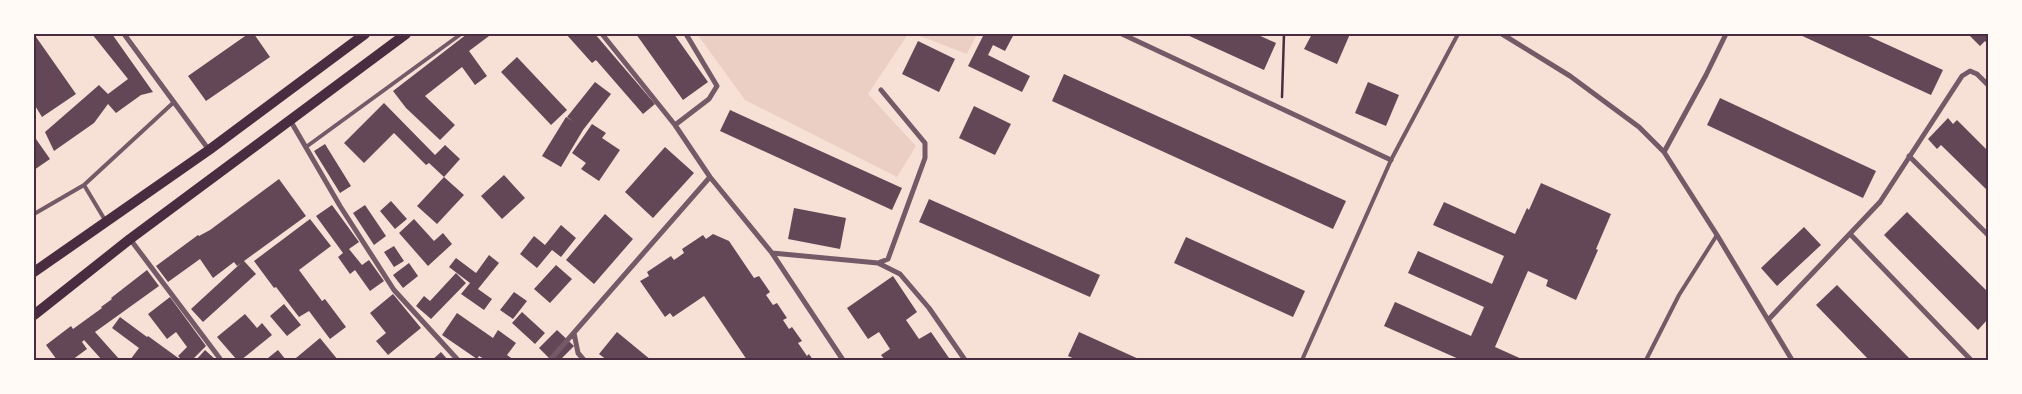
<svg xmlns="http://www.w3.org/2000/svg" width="2022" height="394" font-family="'Open Sans',sans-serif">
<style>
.green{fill:#ebcfc5}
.building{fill:#644757}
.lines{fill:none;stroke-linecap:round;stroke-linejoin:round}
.path{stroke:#4a2c40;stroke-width:2.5}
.service{stroke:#755966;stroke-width:4}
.minor{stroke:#755966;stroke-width:5}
.secondary{stroke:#4a2c40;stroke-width:10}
.neatline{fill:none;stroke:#4a2c40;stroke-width:2}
</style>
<rect width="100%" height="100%" fill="#f7e1d7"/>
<!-- green -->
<path class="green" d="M697,34H908L868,94L916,146L897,177L745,100Z
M915,34H977L967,54Z"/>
<!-- building -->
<path class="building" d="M34,34L76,94L42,117L34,104Z
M92,34H112L153,92L141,95L116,113L108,104L94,123L54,151L45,132L99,85L108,94L128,79Z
M248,34H254L270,57L206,101L188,76Z
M467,34H487L489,36L469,51L487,76L475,85L462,67L425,96L455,125L440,140L406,108L393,91Z
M566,34H595L655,104L643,114L596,60L592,63Z
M636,34H674L708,82L683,100Z
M984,34H1014L1005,51L993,45L988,55L1030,76L1022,92L968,66Z
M1185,34H1256L1276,43L1264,70Z
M1312,34H1350L1337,64L1304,49Z
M1798,34H1864L1943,70L1931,95Z
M1972,34H1988V45L1985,41L1980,46L1970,36Z
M918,41L955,59L939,92L902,74Z
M517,57L567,110L551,125L501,72Z
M1064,74L1346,201L1333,229L1052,101Z
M595,82L611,94L583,130L561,167L542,156L566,117L573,121L567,117Z
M1368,82L1399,95L1386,126L1355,113Z
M1720,98L1876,171L1863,198L1707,125Z
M384,103L435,155L445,145L460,159L444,177L429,163L426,165L394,133L364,163L344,143Z
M974,106L1011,124L995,155L959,138Z
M730,110L902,188L892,210L720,131Z
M1948,118L1953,124L1957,120L1988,151V191L1941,145L1937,149L1928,139Z
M592,124L606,133L602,138L620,150L599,181L581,169L586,163L572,153Z
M36,139L50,159L34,170V141Z
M325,144L351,186L340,193L314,151Z
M665,147L694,173L653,218L625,192Z
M504,175L525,198L502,219L481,196Z
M444,177L464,195L437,224L417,206Z
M279,179L306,216L244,261L256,274L203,322L191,309L241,263L237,266L234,262L213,278L200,259L168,282L156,266L198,235L199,236L210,230Z
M1541,183L1611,214L1596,249L1598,250L1576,300L1546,286L1548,280L1528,271L1495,347L1524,360H1461L1384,326L1395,302L1471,336L1484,307L1408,273L1418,251L1492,284L1504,256L1433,225L1444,202L1515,234L1527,208L1529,210Z
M929,199L1100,275L1090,297L919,222Z
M391,201L407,219L395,229L380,211Z
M332,205L359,242L349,249L362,265L369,260L384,281L370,291L355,270L350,274L338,257L343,253L316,216Z
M365,205L386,236L374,245L353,213Z
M794,208L846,218L840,249L788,239Z
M1907,212L1988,292V319L1978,330L1884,235Z
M605,214L633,239L594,284L566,260Z
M310,219L331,246L299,270L322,301L325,299L346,327L330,339L309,311L299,317L276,287L274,288L254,261Z
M414,219L434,241L443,233L452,244L428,266L399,233Z
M561,225L576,238L561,257L552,250L537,268L520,254L534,236L545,245Z
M1804,227L1821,245L1777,286L1761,268Z
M713,234L729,241L754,278L759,276L770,292L766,295L773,305L777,303L787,318L783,320L789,329L792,327L802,341L798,343L807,356L809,354L813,360H747L704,296L673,317L670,313L665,317L640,281L649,276L647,272L671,256L674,260L684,253L682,249L703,235L706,239Z
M1186,237L1305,291L1293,317L1174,263Z
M394,246L404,261L394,267L384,252Z
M489,255L499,263L478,289L492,299L484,310L461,294L470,283L449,267L456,258L476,273Z
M409,263L418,276L403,288L393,275Z
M556,265L572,279L550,303L534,289Z
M147,270L159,286L95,332L120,360H102L84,340L82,342L87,349L72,360H57L46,345L71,326L73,329L102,308L101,307L112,299L111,298Z
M456,273L466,283L431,319L416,306L424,296L430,301Z
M893,276L917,312L906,320L919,339L931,332L949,358L945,360H885L881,355L890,349L879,332L868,339L847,308Z
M1837,285L1911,360H1869L1816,305Z
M514,292L527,301L513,319L500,310Z
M393,294L421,328L388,355L376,341L386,333L370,313Z
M170,297L206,346L192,360H182L178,356L187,347L176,332L167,339L148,314Z
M284,304L301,325L287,336L270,316Z
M522,312L545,333L535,344L512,323Z
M457,313L493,338L498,330L516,343L507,355L514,360H486L479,356L477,359L442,335Z
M245,314L257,328L262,323L272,335L241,360H237L217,337Z
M120,317L147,337L148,336L181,360H130L139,348L112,328Z
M557,330L574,346L560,360H551L539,348Z
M617,332L651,360H607L599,354Z
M1079,332L1141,360H1077L1068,356Z
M320,338L338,360H298L296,358Z
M205,350L216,360H196Z
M278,350L286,360H270L268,358Z
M441,352L448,360H432Z"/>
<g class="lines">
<!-- path -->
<path class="path" d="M1282,97L1284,34"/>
<!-- service -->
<path class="service" d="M306,147L461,34
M34,214L84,185
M105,220L84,185L174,102
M1302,360L1391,160L1458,34
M1646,360L1679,295L1717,235"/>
<!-- minor -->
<path class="minor" d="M124,34L209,150
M602,34L675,125L710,177L772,253L843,360
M1122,34L1391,160
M1502,34L1570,76L1639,127L1664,152L1717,235L1792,360
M290,120L340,206L394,290L457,359
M675,125L709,99L717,86L686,34
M1664,152L1706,75L1726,34
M1909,156L1988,235
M1851,235L1971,360
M130,239L221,360
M772,253L878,263L888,259L925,158V143L881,90
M878,263L900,274L929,308L965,360
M1768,320L1880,202L1962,76L1970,71L1977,74L1988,85
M574,333L578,353L584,360
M550,360L710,177"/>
<!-- secondary -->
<path class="secondary" d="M34,272L209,150L365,34
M34,315L130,239L406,34"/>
</g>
<!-- border -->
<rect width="2022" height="394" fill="none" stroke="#fffaf5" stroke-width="70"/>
<rect x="35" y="35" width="1952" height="324" class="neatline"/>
</svg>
